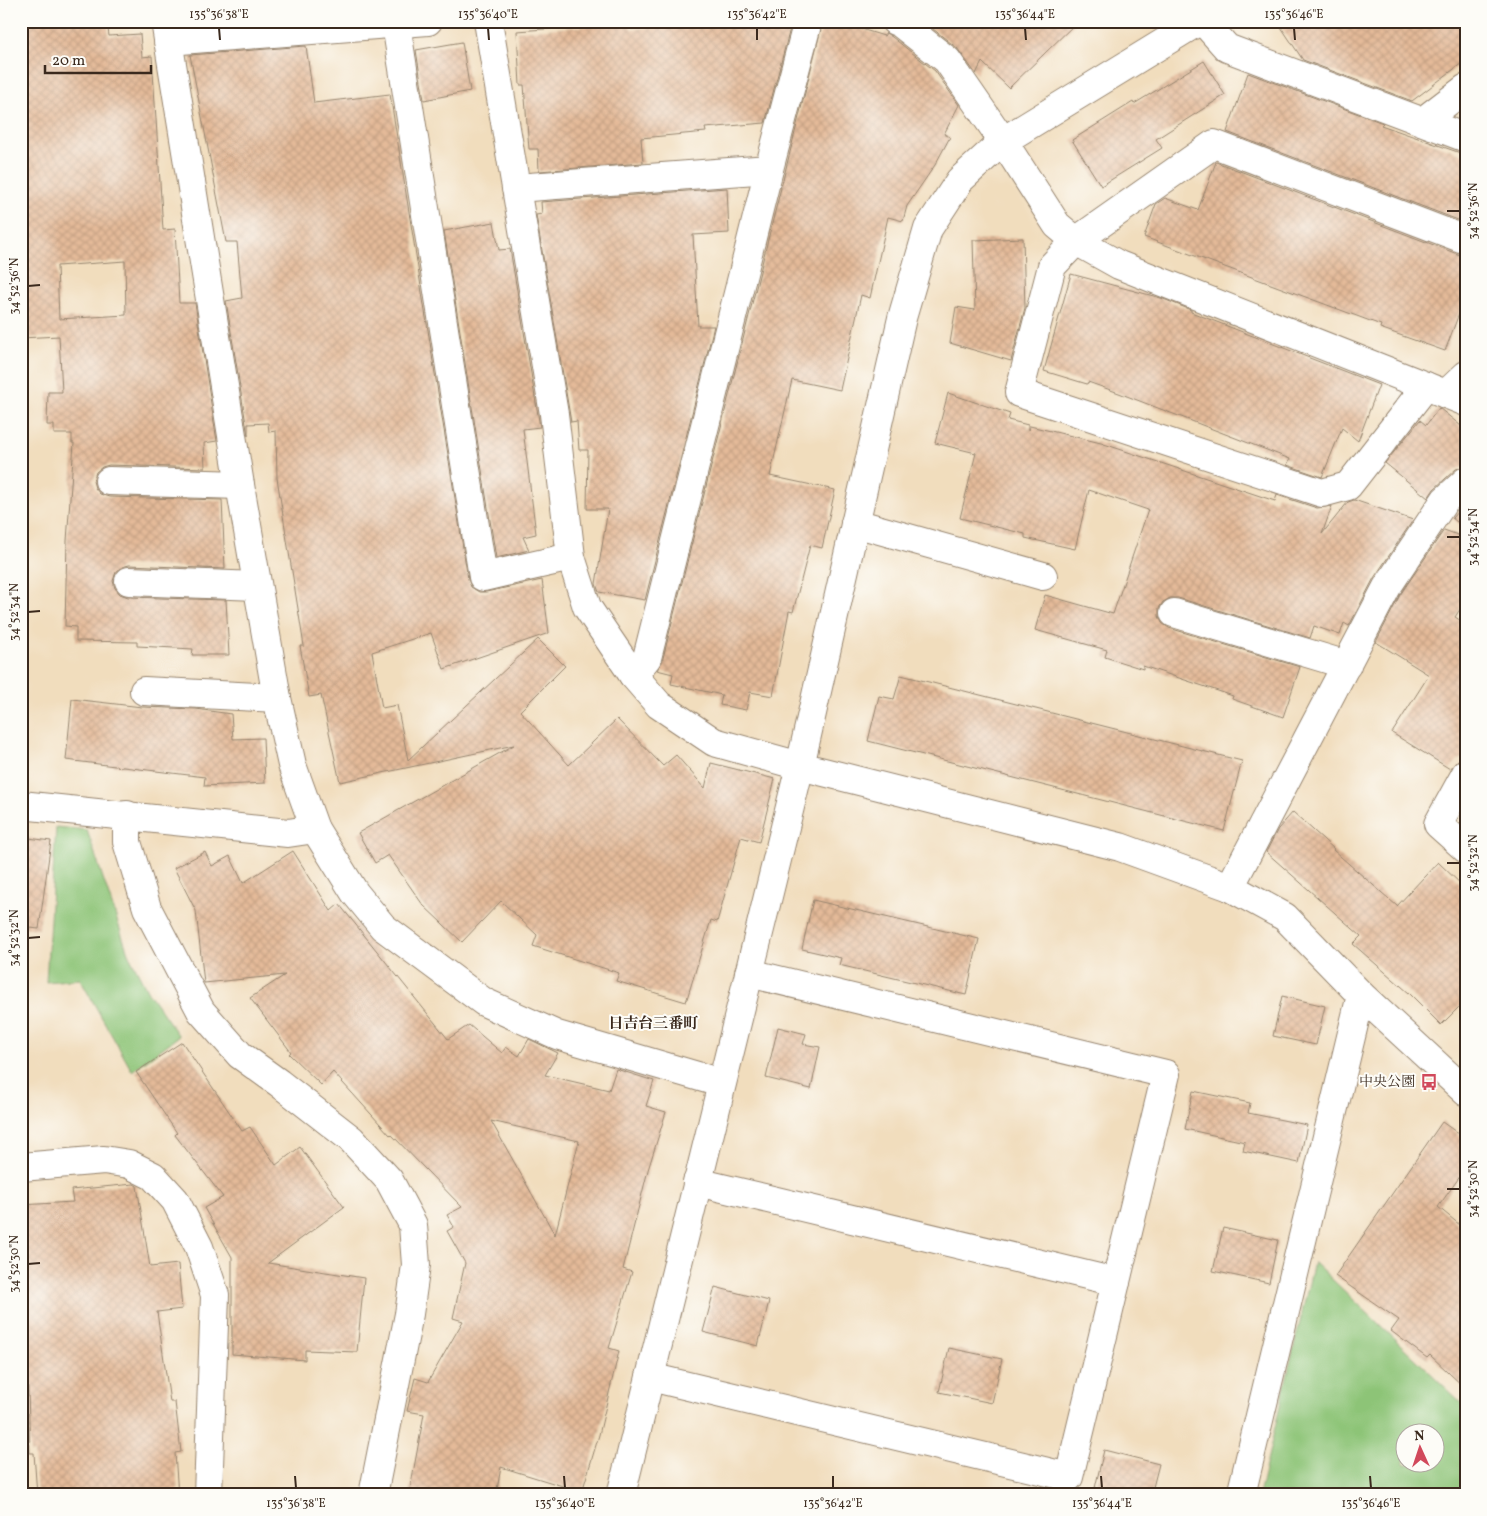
<svg xmlns="http://www.w3.org/2000/svg" width="1487" height="1516" viewBox="0 0 1487 1516" font-family="Vollkorn,'Noto Serif JP',serif">
<style>
.green{fill:#8dc477;stroke:#64774a;fill-rule:evenodd}
.building{fill:url(#building-cross-hatch);fill-rule:evenodd}
.lines{fill:none;stroke-linecap:round;stroke-linejoin:round}
.street-casing{stroke:#96846e;stroke-width:30}
.secondary-casing{stroke:#96846e;stroke-width:30}
.street{stroke:#fff;stroke-width:28}
.secondary{stroke:#fff;stroke-width:28}
.ticks{fill:none;stroke:#3b2a1e;stroke-width:2}
.labels{text-anchor:middle;dominant-baseline:central;stroke-width:4;stroke-linejoin:round;paint-order:stroke}
.poi-label{font-size:14px;fill:#3b2a1e;stroke:#fdfcf7;text-anchor:end}
.neighbourhood-label{font-size:15px;font-weight:bold;fill:#3b2a1e;stroke:#fdfcf7}
.neatline{fill:none;stroke:#3b2a1e;stroke-width:2}
.ticks-label{font-size:12px;text-anchor:middle;fill:#3b2a1e}
</style>
<defs>
<pattern id="building-cross-hatch" width="8" height="8" patternUnits="userSpaceOnUse" patternTransform="scale(1.25)"><rect width="8" height="8" fill="#e4ba99"/><path d="M0 0l8 8M0 8l8-8" fill="none" stroke="#c4a083"/></pattern>
</defs>
<rect width="100%" height="100%" fill="#fdfcf7"/>
<filter id="ink" filterUnits="userSpaceOnUse"><feTurbulence type="fractalNoise" baseFrequency=".02" numOctaves="2"/><feDisplacementMap in="SourceGraphic" scale="10" xChannelSelector="R" yChannelSelector="G"/><feConvolveMatrix kernelMatrix="1 2 1 2 8 2 1 2 1" color-interpolation-filters="sRGB"/></filter>
<filter id="wash" filterUnits="userSpaceOnUse"><feTurbulence type="fractalNoise" baseFrequency=".0096" numOctaves="4" result="noise"/><feDisplacementMap in="SourceGraphic" scale="20" xChannelSelector="R" yChannelSelector="G"/><feGaussianBlur stdDeviation="1.12" result="paint"/><feColorMatrix in="noise" values="0 0 0 0 0 0 0 0 0 0 0 0 0 0 0 0 0 1.4 0 .05"/><feComposite in="paint" operator="in"/></filter>
<g filter="url(#wash)">
<rect width="100%" height="100%" fill="#f1ddbd"/>
<g class="green">
<path d="M56,827L87,830L128,953L148,992L179,1036L132,1071L80,979L46,982Z"/>
<path d="M1314,1262L1466,1407V1495H1259ZM1404,1434H1434V1464H1404Z"/>
</g>
<g id="blocks">
<g class="building">
<path d="M21,21H107L109,36L140,34L142,57L152,56L163,230L175,229L179,303H195L217,441L204,443L205,468L109,465L102,467L96,472L93,481L95,488L100,494L109,497L222,500L225,569L129,565L122,567L116,572L113,581L115,588L120,594L128,597L226,600L229,655H192L193,649L137,646V642L76,641V627L65,626L67,541L74,443H72V434H54V425H47L48,392H62L59,336L21,338ZM125,261L126,315L59,319L57,266Z"/>
<path d="M744,21H792L765,123L705,128L706,132L641,138L643,163L539,171L538,149H529L524,85H520L517,31L631,23V29Z"/>
<path d="M823,21H835L884,36L886,33L892,37L935,71L959,105L944,134L950,137L935,165L907,206L903,221L888,217L870,298L861,295L840,390L792,380L770,476L835,490L822,548L810,545L793,612L789,611L773,696L750,692L746,710L720,705L722,695L671,684L673,674L657,670L662,662Z"/>
<path d="M923,21H1078L1009,88L982,62L976,74L957,48Z"/>
<path d="M1277,21H1466V60L1412,101L1303,60Z"/>
<path d="M462,42L470,91L424,100L416,50Z"/>
<path d="M306,46L314,103L390,94L468,579L471,587L479,592H486L542,580L549,633L444,669L431,633L372,652L382,708L397,705L408,760L538,639L565,666L520,711L569,765L617,719L663,766L676,755L705,788L711,763L775,779L759,842L741,837L717,922L711,920L686,1002L616,981L619,973L533,946L537,935L501,901L462,942L423,905L388,855L375,863L358,833L514,745L340,782L321,695L309,697L300,646H304L277,478L276,431L269,432L268,423L248,424V436L226,301L242,298L237,242H226L190,55Z"/>
<path d="M1204,61L1225,95L1156,139L1162,148L1101,186L1072,140L1133,102L1134,104Z"/>
<path d="M1248,73L1383,123L1381,125L1466,155V223L1227,132Z"/>
<path d="M1216,162L1460,255H1466V295L1445,351L1380,328L1381,325L1144,237L1156,204L1165,198L1198,210Z"/>
<path d="M727,188L729,233L693,235L698,326H714L645,600L599,592L596,584L608,509H587L588,450H579L577,421L571,422L536,215L542,214L541,202Z"/>
<path d="M494,222L499,250L510,249L540,427L523,429L536,534L523,537L529,550L496,558L444,231Z"/>
<path d="M1023,238L1025,308L1011,361L950,343L956,307L975,310L973,240Z"/>
<path d="M1071,274L1161,298L1191,310V312L1379,385L1358,441L1342,428L1322,477L1287,465L1290,459L1119,393L1088,382L1087,384L1044,371Z"/>
<path d="M948,393L1010,414L1008,420L1028,425V430L1030,426L1101,443L1275,501L1277,495L1317,508L1332,506L1322,534L1348,502L1354,500L1413,520L1374,578L1349,626L1344,623L1340,635L1314,626L1310,638L1178,598H1170L1163,602L1159,608V616L1162,623L1169,628L1300,667L1283,717L1232,699L1233,696L1143,666V669L1105,657L1107,650L1035,630L1045,595L1113,614L1148,510L1089,490L1075,549L1025,538V534L960,518L976,453L935,443Z"/>
<path d="M1439,408L1466,430V466L1456,469L1434,489L1428,498L1385,463L1420,420L1426,425Z"/>
<path d="M1466,502V529L1452,518Z"/>
<path d="M1444,530L1466,538V600L1455,617L1466,624V757L1458,760L1450,769L1392,733L1429,675L1376,642L1400,595Z"/>
<path d="M901,675L1242,761L1224,831L868,741L879,696L894,699Z"/>
<path d="M72,699L142,707L196,709L231,714L233,739L263,738L265,783L204,786L205,777L66,760Z"/>
<path d="M1293,812L1334,849L1333,850L1397,906L1438,862L1466,889V1000L1441,1025L1409,993L1353,944L1361,936L1266,852L1278,829Z"/>
<path d="M21,837L51,841L39,929L21,927Z"/>
<path d="M293,851L331,911L339,904L448,1039L469,1025L502,1053L506,1047L519,1056L529,1039L558,1053L545,1075L609,1090L616,1069L654,1081L646,1106L666,1112L648,1170L623,1269L632,1272L609,1348L619,1351L599,1435L582,1492L501,1467L496,1495H409L424,1414L407,1411L415,1378L428,1382L463,1321L453,1318L465,1263L447,1231L454,1227L447,1215L462,1207L391,1134L390,1135L333,1072L321,1085L289,1054L291,1052L250,998L285,975L204,983L196,911L174,868L205,852L212,866L230,856L243,883ZM491,1121L579,1141L555,1235Z"/>
<path d="M813,900L979,939L966,995L839,965L841,958L802,949Z"/>
<path d="M1282,996L1325,1006L1316,1045L1273,1036Z"/>
<path d="M778,1027L806,1034L803,1044L820,1047L811,1089L766,1078Z"/>
<path d="M182,1042L242,1131L250,1127L276,1165L300,1147L344,1207L268,1263L364,1278L357,1352L305,1350V1360L232,1354V1257L204,1208L223,1197L175,1135L177,1133L136,1072Z"/>
<path d="M1193,1091L1250,1103L1248,1113L1307,1125L1299,1163L1243,1151L1245,1142L1185,1129Z"/>
<path d="M1442,1122L1466,1139V1168L1438,1207L1466,1230V1389L1430,1355L1427,1358L1391,1331L1399,1320L1335,1276Z"/>
<path d="M134,1184L137,1186L150,1267L178,1264L182,1309L157,1312L170,1402H175L181,1452L175,1453L178,1495H37L34,1453H30L26,1330H21V1205L73,1202L71,1190Z"/>
<path d="M1223,1228L1278,1240L1269,1283L1213,1271Z"/>
<path d="M715,1287L769,1301L758,1346L703,1332Z"/>
<path d="M949,1348L1002,1359L992,1403L939,1392Z"/>
<path d="M1104,1450L1159,1464L1151,1495H1121L1095,1488Z"/>
</g>
</g>
</g>
<g filter="url(#ink)">
<use href="#blocks" fill-opacity="0" stroke="#96846e" stroke-width="1"/>
<g class="lines">
<g class="street-casing">
<g id="street">
<path d="M165,21L240,485L277,698L292,765L315,829L355,893L383,927L484,1002L557,1035L721,1083"/>
<path d="M488,21L554,414L571,557L587,607L633,675L659,705L714,742L800,766L902,318L928,229L960,180L1003,141L1199,21"/>
<path d="M895,21L900,23L947,60L1003,141L1057,225L1076,241L1119,265L1466,402"/>
<path d="M1203,21L1227,48L1466,138"/>
<path d="M396,24L483,577L571,557"/>
<path d="M168,41L428,21"/>
<path d="M1423,121L1466,88"/>
<path d="M516,188L769,169"/>
<path d="M1426,386L1348,486L1322,493L1019,393L1052,266L1076,241L1214,144L1466,240"/>
<path d="M1446,394L1466,375"/>
<path d="M109,481L240,485"/>
<path d="M855,523L1043,576"/>
<path d="M129,581L257,586"/>
<path d="M1174,613L1347,665"/>
<path d="M633,675L647,658L769,169L808,21"/>
<path d="M144,691L277,698"/>
<path d="M1466,773L1438,824L1466,849"/>
<path d="M21,805L288,833L315,829"/>
<path d="M127,815V842L147,908L201,1011L240,1055L279,1083L351,1139L389,1180L413,1225L416,1265L409,1314L373,1495"/>
<path d="M1230,887L1387,587L1445,500L1466,481"/>
<path d="M21,1167L104,1160L129,1164L153,1176L175,1200L199,1247L215,1295L208,1495"/>
<path d="M697,1182L1116,1282"/>
<path d="M650,1377L1069,1477L1166,1074L749,973"/>
<path d="M1241,1495L1361,995"/>
</g>
</g>
<g class="secondary-casing">
<path id="secondary" d="M621,1495L800,766L1120,847L1230,887L1285,917L1361,995L1466,1092"/>
</g>
<use href="#street" class="street"/>
<use href="#secondary" class="secondary"/>
</g>
</g>
<path class="ticks" d="M219,28L220,40M488,28L489,40M757,28V40M1025,28L1026,40M1294,28L1295,40M1447,211H1460M28,286L40,285M1447,537H1460M28,612L40,611M1447,863H1460M28,938L40,937M1447,1189H1460M28,1264L40,1263M295,1476L296,1488M564,1476L565,1488M833,1476V1488M1101,1476L1102,1488M1370,1476L1371,1488"/>
<defs>
<g id="bus-bare" transform="scale(1.35)"><path d="M-5-6H5V4H4V6H2V4H-2V6H-4V4H-5ZM-3.5-4V0h7V-4ZM-3.5 1.2v1.5H-2V1.2ZM2 1.2v1.5H3.5V1.2Z" fill="#d1495b" stroke="#fdfcf7" stroke-width="2.5" paint-order="stroke"/></g>
</defs>
<g fill-rule="evenodd">
<use href="#bus-bare" x="1429" y="1082"/>
</g>
<g class="labels">
<g class="poi-label">
<text x="1415" y="1082">中央公園</text>
</g>
<g class="neighbourhood-label">
<text x="653" y="1024">日吉台三番町</text>
</g>
</g>
<rect width="1487" height="1516" fill="none" stroke="#fdfcf7" stroke-width="55"/>
<g transform="translate(1420 1448) rotate(357)"><circle r="24" fill="#fdfcf7" stroke="#afa8a0"/>
<path d="M0-4L9 19L0 12L-9 19Z" fill="#d1495b"/>
<text y="-8" font-size="14" font-weight="bold" text-anchor="middle" fill="#3b2a1e">N</text>
</g>
<path d="M45 65v8h106v-8" fill="none" stroke="#3b2a1e" stroke-width="2.5"/>
<text x="52" y="65" font-size="15" fill="#3b2a1e" stroke="#fdfcf7" stroke-width="4" paint-order="stroke">20 m</text>
<rect x="28" y="28" width="1432" height="1460" class="neatline"/>
<g class="ticks-label">
<text x="219" y="18">135°36'38"E</text>
<text x="488" y="18">135°36'40"E</text>
<text x="757" y="18">135°36'42"E</text>
<text x="1025" y="18">135°36'44"E</text>
<text x="1294" y="18">135°36'46"E</text>
<text transform="translate(1473 211) rotate(-90)" y="4">34°52'36"N</text>
<text transform="translate(14 286) rotate(-90)" y="4">34°52'36"N</text>
<text transform="translate(1473 537) rotate(-90)" y="4">34°52'34"N</text>
<text transform="translate(14 612) rotate(-90)" y="4">34°52'34"N</text>
<text transform="translate(1473 863) rotate(-90)" y="4">34°52'32"N</text>
<text transform="translate(14 938) rotate(-90)" y="4">34°52'32"N</text>
<text transform="translate(1473 1189) rotate(-90)" y="4">34°52'30"N</text>
<text transform="translate(14 1264) rotate(-90)" y="4">34°52'30"N</text>
<text x="296" y="1507">135°36'38"E</text>
<text x="565" y="1507">135°36'40"E</text>
<text x="833" y="1507">135°36'42"E</text>
<text x="1102" y="1507">135°36'44"E</text>
<text x="1371" y="1507">135°36'46"E</text>
</g>
</svg>
